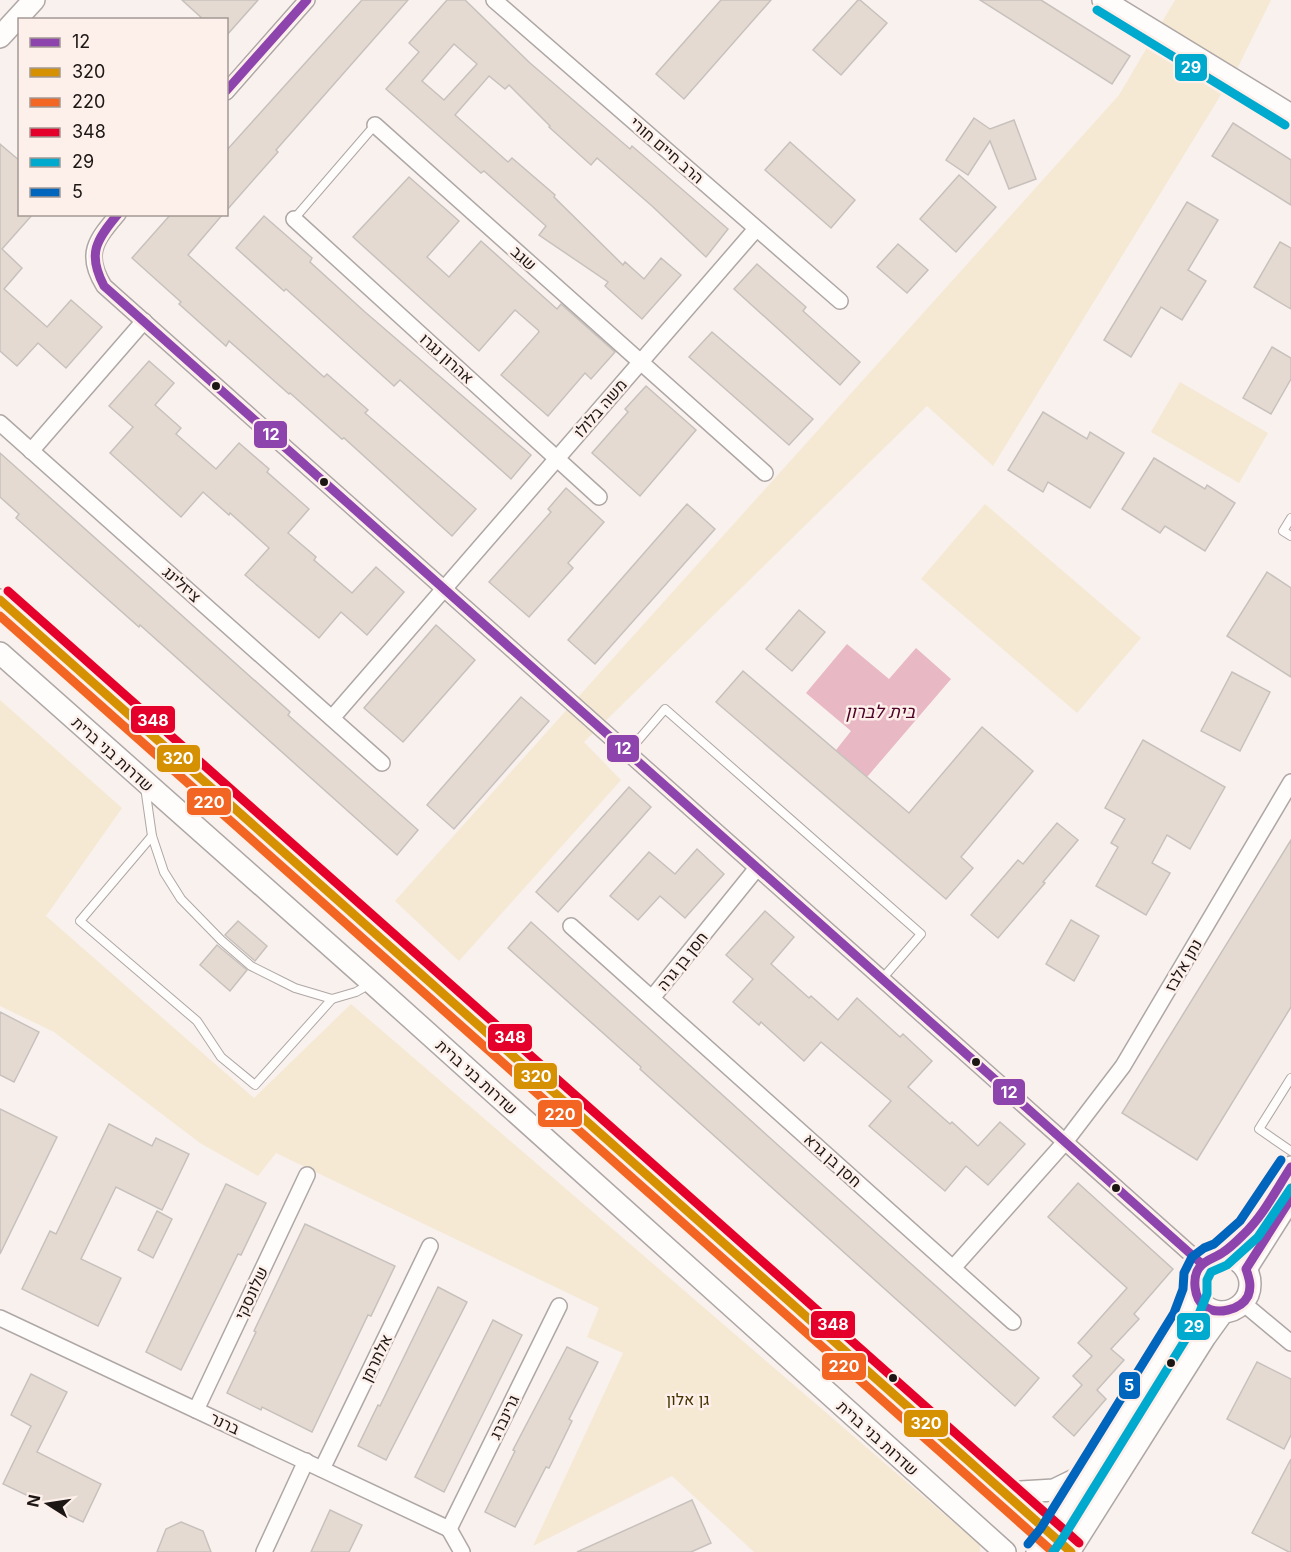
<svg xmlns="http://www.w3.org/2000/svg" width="1291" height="1552" viewBox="0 0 1291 1552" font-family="Inter,Heebo,sans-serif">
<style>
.green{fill:#f5e9d4}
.water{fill:#e8b8c5}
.building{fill:#e5dad1;stroke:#c7c1bd;stroke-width:1.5;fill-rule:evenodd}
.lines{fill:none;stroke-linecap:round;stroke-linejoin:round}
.lane-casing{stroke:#aea7a5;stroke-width:10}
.street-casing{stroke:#aea7a5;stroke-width:18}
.secondary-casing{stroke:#aea7a5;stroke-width:24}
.lane{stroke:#fefdfc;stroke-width:8}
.street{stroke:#fefdfc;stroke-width:15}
.secondary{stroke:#fefdfc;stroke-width:21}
.bus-1-casing{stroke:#fdefea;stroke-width:14}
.bus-2-casing{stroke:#fdefea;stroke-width:14}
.bus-3-casing{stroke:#fdefea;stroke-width:14}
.bus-4-casing{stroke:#fdefea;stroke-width:14}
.bus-5-casing{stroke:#fdefea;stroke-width:14}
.bus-6-casing{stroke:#fdefea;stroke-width:14}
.bus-1{stroke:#8e44ad;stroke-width:9}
.bus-2{stroke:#d69103;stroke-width:9}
.bus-3{stroke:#f26522;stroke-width:9}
.bus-4{stroke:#e4002b;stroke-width:9}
.bus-5{stroke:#00a9ce;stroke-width:9}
.bus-6{stroke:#0065bd;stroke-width:9}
.bus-dot{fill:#1c1714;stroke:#fdefea;stroke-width:2}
.labels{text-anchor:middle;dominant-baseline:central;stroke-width:5;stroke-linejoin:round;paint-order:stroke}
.street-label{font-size:16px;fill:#1c1714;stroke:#fdefea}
.park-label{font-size:16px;fill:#443301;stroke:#fdefea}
.water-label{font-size:18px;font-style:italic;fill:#500328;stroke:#fdefea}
.line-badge{stroke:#fdefea;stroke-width:2}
.badge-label{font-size:16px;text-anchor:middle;font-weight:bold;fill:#fff}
</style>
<rect width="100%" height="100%" fill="#f9f1ee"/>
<g class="green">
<path d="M1175,0H1271L1238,67L993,466L927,406L584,742L621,780L459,961L395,901L1119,95Z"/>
<path d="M1180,382L1268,433L1239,483L1151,432Z"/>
<path d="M985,504L1141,638L1077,713L921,579Z"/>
<path d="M0,700L122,808L46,916L254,1098L351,1004L980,1545V1552H754L672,1476L533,1546L623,1353L587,1337L599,1308L276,1153L258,1176L200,1143L54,1032L0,1006Z"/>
</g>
<path class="water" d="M847,644L889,679L916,648L951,679L867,777L836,750L851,731L806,693Z"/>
<g class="building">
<path d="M182,0H258L226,36V20H204Z"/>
<path d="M362,0H408L276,150L278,152L226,211V151Z"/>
<path d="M447,0H465L530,63L630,149L632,146L728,229L706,257L652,206L597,158L591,165L549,127L550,126L509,85L505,89L489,76L455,115L508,162L512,158L555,195L554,197L623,265L625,262L644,279L661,258L681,275L642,319L605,286L608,282L539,235L546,226L484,171L481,173L386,89L419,52L409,43ZM454,44L477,64L444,100L422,81Z"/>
<path d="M721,0H771L684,99L656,74Z"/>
<path d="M858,0H860L887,23L841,75L813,50Z"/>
<path d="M980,0H1041L1130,56L1112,84Z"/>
<path d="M974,118L990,129L1014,120L1036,179L1009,189L990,141L968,175L946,160Z"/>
<path d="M1233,123L1291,160V205L1212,156Z"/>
<path d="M790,142L855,200L831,228L765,170Z"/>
<path d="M0,144L20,161V214H33L2,249L22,268L4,289L47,327L71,300L102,327L66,368L38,343L17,366L0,351Z"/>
<path d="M959,175L996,207L956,252L920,219Z"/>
<path d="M409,177L459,221L427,257L449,277L481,241L557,309L561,304L615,352L591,379L585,373L548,416L501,375L539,332L538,330L515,310L479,351L353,237Z"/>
<path d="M1187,202L1218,220L1188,270L1206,281L1182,320L1161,307L1131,357L1104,340Z"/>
<path d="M171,214H223L188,255L324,377L327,374L368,410L365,413L476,509L452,536L344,438L342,439L290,393L289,394L229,341L226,346L179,304L181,302L132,258Z"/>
<path d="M264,216L312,258L310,262L365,312L531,455L511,479L400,380L394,386L286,289L284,291L236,248Z"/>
<path d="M1280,242L1291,248V309L1254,287Z"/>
<path d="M898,244L928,270L907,293L877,267Z"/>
<path d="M757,264L806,307L803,311L860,362L840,385L734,289Z"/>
<path d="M712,332L813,419L789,445L689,357Z"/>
<path d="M1272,347L1291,358V379L1271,414L1243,398Z"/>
<path d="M149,361L174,383L155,405L181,428L176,434L216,469L239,443L269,469L267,472L309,509L288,533L316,557L314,560L352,593L376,567L404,592L367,635L341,612L319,638L245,575L269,548L230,513L229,515L203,492L181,517L110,453L133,427L109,406Z"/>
<path d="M646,386L696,430L640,496L592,453L628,412L625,409Z"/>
<path d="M1043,412L1087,439L1090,432L1124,453L1090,508L1048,482L1043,492L1008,470Z"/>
<path d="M0,453L290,712L288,715L418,830L397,855L140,625L139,627L16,518L19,514L0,497Z"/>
<path d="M1154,458L1205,489L1207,485L1235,503L1205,551L1165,526L1160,533L1122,509Z"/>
<path d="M566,488L604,522L568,563L573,568L529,617L489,582L551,512L548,509Z"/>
<path d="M687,504L715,529L595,664L568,640Z"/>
<path d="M1267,572L1291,588V677L1227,636Z"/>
<path d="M799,610L825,632L792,671L766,649Z"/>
<path d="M436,625L475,660L403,742L364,708Z"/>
<path d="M743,671L909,813L982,727L1033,771L961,857L973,868L946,899L716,702Z"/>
<path d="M1232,672L1270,692L1240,751L1201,731Z"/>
<path d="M521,697L549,721L454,829L427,805Z"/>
<path d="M1143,740L1225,787L1190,849L1167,835L1152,863L1170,873L1146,915L1096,886L1118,847L1111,843L1125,819L1105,808Z"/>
<path d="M629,787L651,807L558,912L536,892Z"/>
<path d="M1057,823L1078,840L1043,882L1045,883L998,938L971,915L1018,860L1023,864Z"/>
<path d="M1291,840V1007L1197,1160L1122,1113Z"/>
<path d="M697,849L724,874L685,918L660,896L638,920L610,896L649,852L675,874Z"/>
<path d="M765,911L794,937L771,964L809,998L811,996L838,1020L857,998L900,1037L903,1034L932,1061L908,1087L950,1124L952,1122L978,1146L1000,1122L1025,1144L988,1185L966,1166L945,1191L869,1126L891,1101L821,1042L804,1061L761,1022L759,1025L733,1002L753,979L726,955Z"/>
<path d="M1071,920L1099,936L1074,981L1046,964Z"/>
<path d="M238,921L267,946L255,961L225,935Z"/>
<path d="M531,922L779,1146L1039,1378L1015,1406L640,1069L641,1067L508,948Z"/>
<path d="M217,945L247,970L230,991L200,965Z"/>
<path d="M0,1012L39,1032L14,1082L0,1075Z"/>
<path d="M0,1109L57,1137L0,1254Z"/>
<path d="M109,1124L152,1146L156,1138L189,1154L162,1210L116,1187L81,1259L121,1278L98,1326L22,1289L50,1231L56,1234Z"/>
<path d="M1078,1183L1173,1269L1134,1314L1139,1319L1111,1349L1124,1360L1097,1390L1106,1399L1074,1436L1053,1417L1082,1385L1073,1376L1092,1356L1078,1343L1127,1288L1048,1217Z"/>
<path d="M226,1184L266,1203L241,1255L238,1254L181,1370L146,1352Z"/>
<path d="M157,1211L172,1219L153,1258L138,1250Z"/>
<path d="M305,1224L395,1266L371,1316L368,1315L312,1432L262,1407L261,1410L227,1393L256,1332L254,1331Z"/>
<path d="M438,1287L467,1302L386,1460L358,1446L378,1405L380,1406Z"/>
<path d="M493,1320L522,1335L444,1492L415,1477Z"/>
<path d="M567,1347L598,1362L569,1419L572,1421L549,1468L546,1467L515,1527L485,1512L515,1451L513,1450Z"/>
<path d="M1257,1362L1291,1379V1435L1284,1449L1227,1419Z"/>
<path d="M31,1374L67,1392L37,1452L101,1484L83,1522L3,1484L31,1426L11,1415Z"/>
<path d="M1291,1459V1552H1289L1252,1533Z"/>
<path d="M692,1500L711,1543L691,1552H577Z"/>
<path d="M330,1510L362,1525L349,1552H311Z"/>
<path d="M181,1522L203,1531L211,1552H157L166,1529Z"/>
</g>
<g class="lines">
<g class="lane-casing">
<g id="lane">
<path d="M294,219L375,125"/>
<path d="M1291,518L1283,531L1291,536"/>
<path d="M628,752L665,709L921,934L882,979"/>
<path d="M145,787L152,836L164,872L181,899L221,940L251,966L295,988L332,999L356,992L370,984"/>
<path d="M152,836L80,921L197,1021L221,1057L255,1085L332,999"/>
<path d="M1291,1078L1259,1129L1291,1151"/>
</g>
</g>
<g class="street-casing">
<g id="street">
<path d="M494,0L840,301"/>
<path d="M226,92L307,0"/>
<path d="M375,125L765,473"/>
<path d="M118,214C96,240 84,254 104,286L1202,1264"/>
<path d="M294,219L599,497"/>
<path d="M0,423L382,763"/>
<path d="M31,451L144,321"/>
<path d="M332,718L756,229"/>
<path d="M571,926L1013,1322"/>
<path d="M652,998L757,868"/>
<path d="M953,1268L1065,1142L1123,1066L1291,782"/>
<path d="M1243,1303L1291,1343"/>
<path d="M0,1318L449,1529"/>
<path d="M196,1410L307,1175"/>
<path d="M322,1469L430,1246"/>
<path d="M449,1529L559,1306"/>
<path d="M449,1529L462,1552"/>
<path d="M264,1552L306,1461"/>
</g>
</g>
<g class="secondary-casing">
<g id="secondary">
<path d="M1103,0L1291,115"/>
<path d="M0,37L34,0"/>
<path d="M0,600L1071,1552"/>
<path d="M0,653L372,983L1005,1552"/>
<path d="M1220,1255L1249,1229L1291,1167"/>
<circle cx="1222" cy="1284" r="28"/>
<path d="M1246,1269L1291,1198"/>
<path d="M1003,1493L1054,1490L1089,1473"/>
<path d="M1037,1552L1051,1535L1185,1318L1195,1291"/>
<path d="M1069,1552L1205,1337L1223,1312"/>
</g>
</g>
<use href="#lane" class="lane"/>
<use href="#street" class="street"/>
<use href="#secondary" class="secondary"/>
<g class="bus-1-casing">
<g id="bus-1">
<path d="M226,91L307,0"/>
<path d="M118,214C96,240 87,254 104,286L1202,1264"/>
<path d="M1291,1167C1276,1190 1263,1216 1243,1235C1237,1241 1230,1248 1222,1253C1215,1258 1204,1260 1199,1268C1192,1278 1194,1298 1204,1306C1216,1316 1241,1310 1248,1296C1252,1286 1249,1278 1246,1269L1291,1198"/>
</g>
</g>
<g class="bus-2-casing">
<path id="bus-2" d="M0,600L1071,1552"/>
</g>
<g class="bus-3-casing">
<path id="bus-3" d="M0,616L1053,1552"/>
</g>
<g class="bus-4-casing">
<path id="bus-4" d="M8,591L1079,1543"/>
</g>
<g class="bus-5-casing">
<g id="bus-5">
<path d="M1097,10L1285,125"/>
<path d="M1053,1552L1061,1541L1195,1324L1207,1294V1280L1211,1272L1227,1265L1258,1237L1291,1188"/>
</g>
</g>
<g class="bus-6-casing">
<path id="bus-6" d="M1028,1544L1041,1528L1174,1313L1183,1289L1184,1273L1192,1257L1204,1248L1214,1244L1240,1221L1281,1160"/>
</g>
<use href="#bus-1" class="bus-1"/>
<use href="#bus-2" class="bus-2"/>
<use href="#bus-3" class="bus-3"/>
<use href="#bus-4" class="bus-4"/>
<use href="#bus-5" class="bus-5"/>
<use href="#bus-6" class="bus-6"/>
</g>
<g class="bus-dot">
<circle cx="216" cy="386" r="5"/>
<circle cx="324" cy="482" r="5"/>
<circle cx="976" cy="1062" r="5"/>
<circle cx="1116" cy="1188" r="5"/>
<circle cx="1171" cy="1363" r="5"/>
<circle cx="893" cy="1378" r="5"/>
</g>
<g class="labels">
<g class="street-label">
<text transform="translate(667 150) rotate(41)">הרב חיים חורי</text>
<text transform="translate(524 258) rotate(42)">שגב</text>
<text transform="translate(447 358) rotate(42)">אהרון נגרו</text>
<text transform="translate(600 408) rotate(-49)">משה בלולו</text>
<text transform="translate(182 584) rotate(42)">ציזלינג</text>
<text transform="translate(113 754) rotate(42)">שדרות בני ברית</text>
<text transform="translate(682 961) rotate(-51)">חסן בן גרה</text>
<text transform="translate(1183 965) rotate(-60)">נתן אלבז</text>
<text transform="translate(477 1077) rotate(42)">שדרות בני ברית</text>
<text transform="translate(833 1160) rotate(42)">חסן בן גרא</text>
<text transform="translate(251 1293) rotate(-65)">שלונסקי</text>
<text transform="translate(376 1358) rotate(-64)">אלתרמן</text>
<text transform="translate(504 1417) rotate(-64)">גרינברג</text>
<text transform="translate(225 1423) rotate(25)">ברנר</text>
<text transform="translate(878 1438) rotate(42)">שדרות בני ברית</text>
</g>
<g class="park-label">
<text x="688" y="1399">גן אלון</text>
</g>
<g class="water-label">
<text x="880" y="711">בית לברון</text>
</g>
</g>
<g class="line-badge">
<rect x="1174" y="53" width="34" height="29" rx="6" fill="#00a9ce"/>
<rect x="253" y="420" width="35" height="29" rx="6" fill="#8e44ad"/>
<rect x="130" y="705" width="46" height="29" rx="6" fill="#e4002b"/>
<rect x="606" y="734" width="34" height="29" rx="6" fill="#8e44ad"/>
<rect x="156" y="744" width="45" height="29" rx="6" fill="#d69103"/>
<rect x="186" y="787" width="46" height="29" rx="6" fill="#f26522"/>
<rect x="487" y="1023" width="46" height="29" rx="6" fill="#e4002b"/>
<rect x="513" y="1062" width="45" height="28" rx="6" fill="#d69103"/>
<rect x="992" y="1078" width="34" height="28" rx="6" fill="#8e44ad"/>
<rect x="537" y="1099" width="46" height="29" rx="6" fill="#f26522"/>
<rect x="810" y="1310" width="46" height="29" rx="6" fill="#e4002b"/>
<rect x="1176" y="1312" width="35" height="29" rx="6" fill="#00a9ce"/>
<rect x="821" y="1352" width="46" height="29" rx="6" fill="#f26522"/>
<rect x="1118" y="1371" width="23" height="29" rx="6" fill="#0065bd"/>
<rect x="903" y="1409" width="46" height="29" rx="6" fill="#d69103"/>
</g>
<g class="badge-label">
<text x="1191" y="73">29</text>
<text x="271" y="440">12</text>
<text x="153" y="726">348</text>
<text x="623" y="754">12</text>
<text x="178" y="764">320</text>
<text x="209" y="808">220</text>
<text x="510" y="1043">348</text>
<text x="536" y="1082">320</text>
<text x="1009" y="1098">12</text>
<text x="560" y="1120">220</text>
<text x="833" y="1330">348</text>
<text x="1194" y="1332">29</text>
<text x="844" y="1372">220</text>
<text x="1129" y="1391">5</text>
<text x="926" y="1429">320</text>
</g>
<rect x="18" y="18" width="210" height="198" fill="#fdefea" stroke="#a39994" stroke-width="1.5"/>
<rect x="30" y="38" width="30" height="9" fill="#8e44ad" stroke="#a39994" stroke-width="1.5"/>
<text x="72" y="48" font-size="18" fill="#1c1714">12</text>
<rect x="30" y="68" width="30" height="9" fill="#d69103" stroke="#a39994" stroke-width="1.5"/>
<text x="72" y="78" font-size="18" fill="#1c1714">320</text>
<rect x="30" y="98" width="30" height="9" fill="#f26522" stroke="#a39994" stroke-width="1.5"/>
<text x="72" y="108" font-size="18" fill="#1c1714">220</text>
<rect x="30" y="128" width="30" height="9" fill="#e4002b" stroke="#a39994" stroke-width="1.5"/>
<text x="72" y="138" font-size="18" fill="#1c1714">348</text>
<rect x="30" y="158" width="30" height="9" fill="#00a9ce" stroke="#a39994" stroke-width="1.5"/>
<text x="72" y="168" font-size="18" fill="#1c1714">29</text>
<rect x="30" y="188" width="30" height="9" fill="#0065bd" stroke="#a39994" stroke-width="1.5"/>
<text x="72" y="198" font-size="18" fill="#1c1714">5</text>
<g transform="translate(48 1504) rotate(282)" stroke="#fdefea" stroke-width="4.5" paint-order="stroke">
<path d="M0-4.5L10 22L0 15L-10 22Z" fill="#1c1714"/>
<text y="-9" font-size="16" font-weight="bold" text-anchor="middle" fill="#1c1714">N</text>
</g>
</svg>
